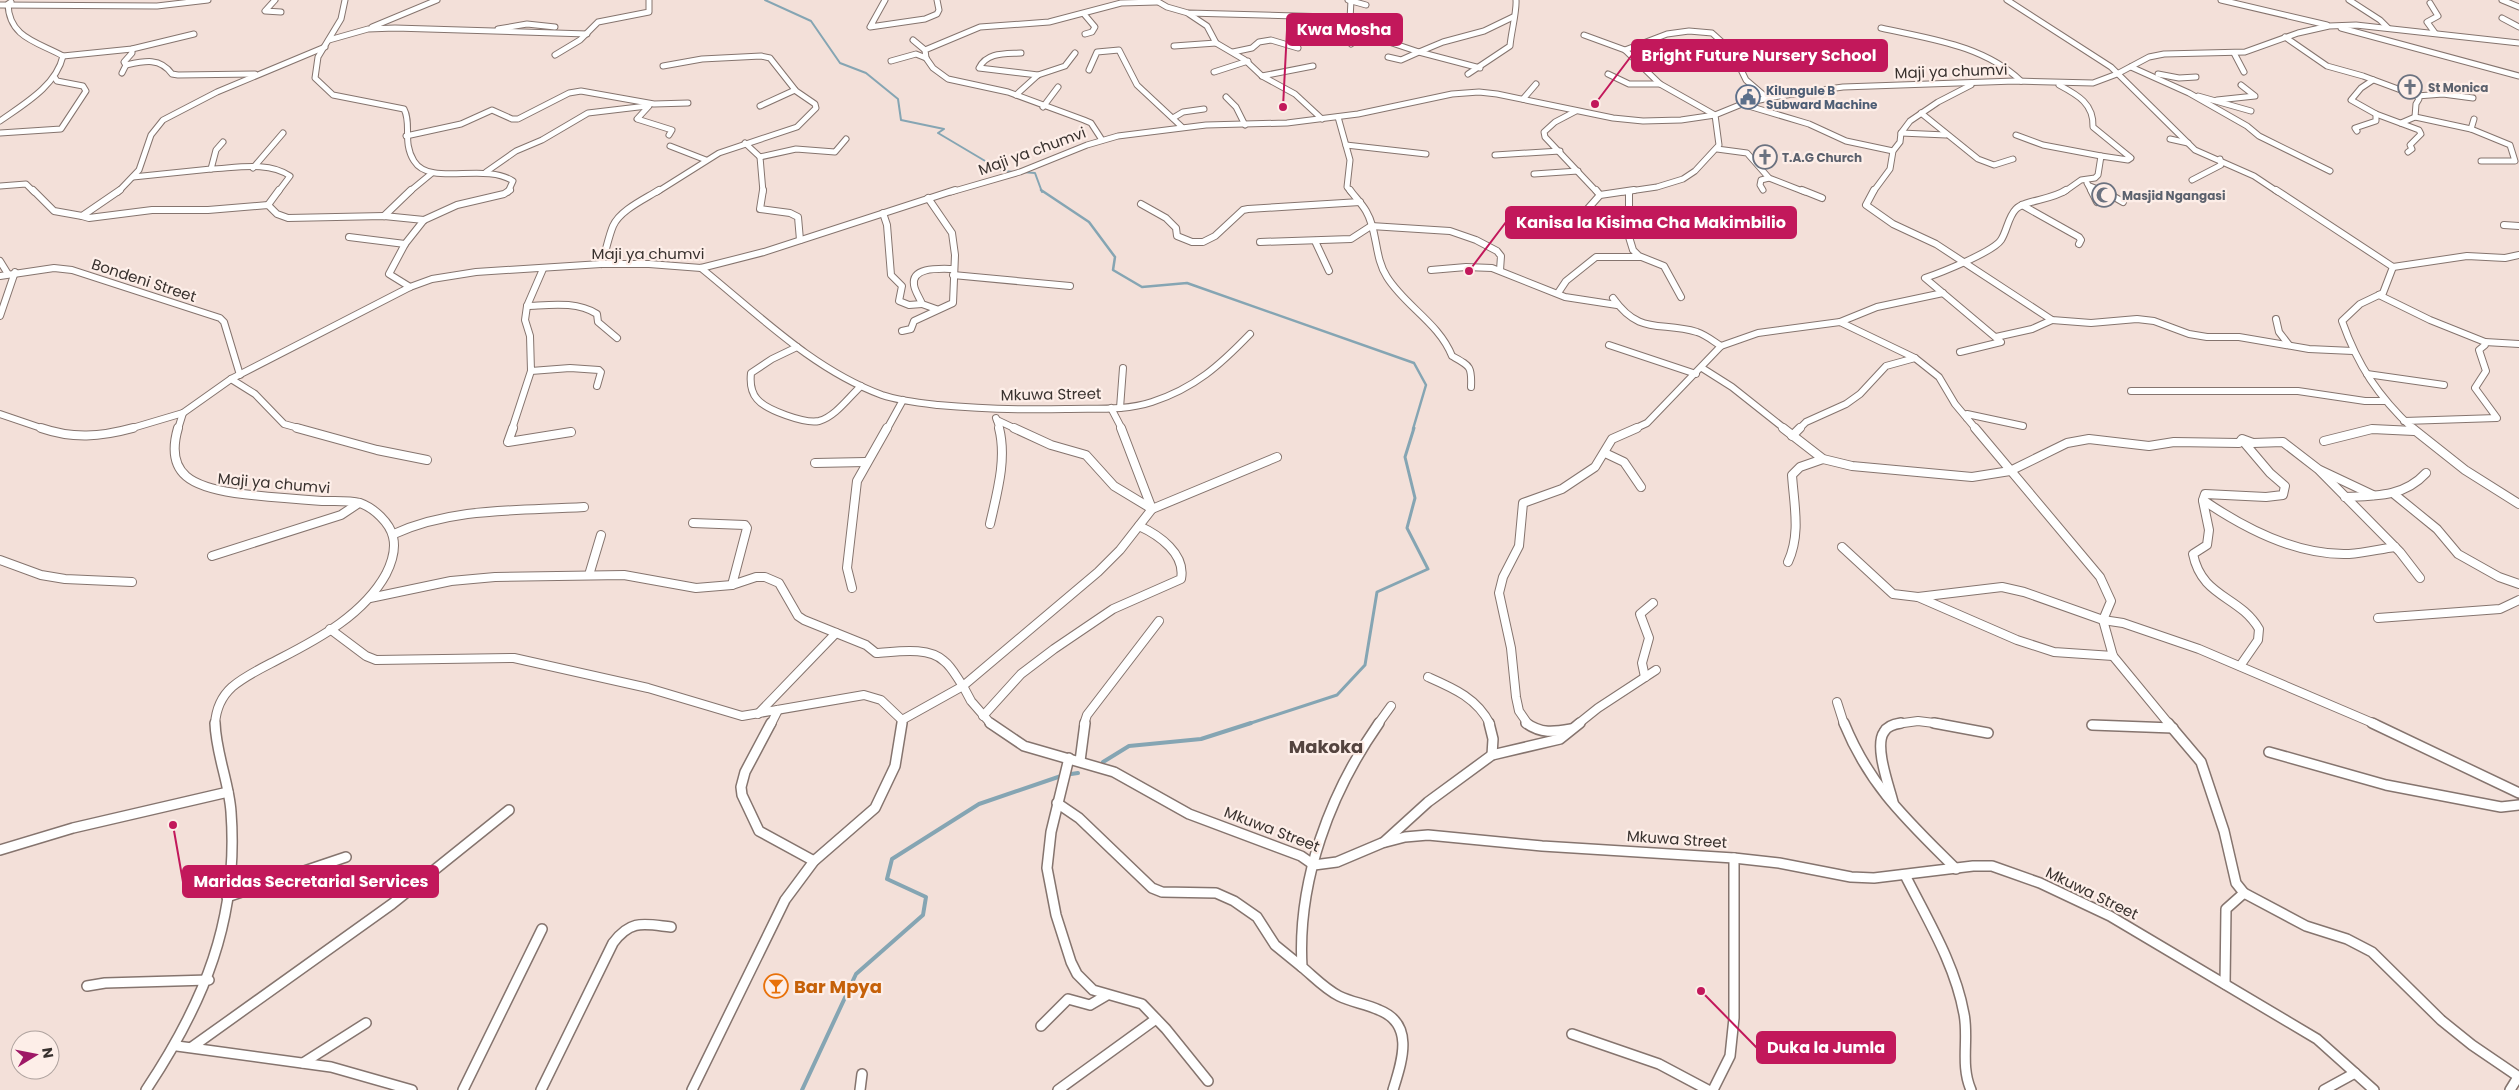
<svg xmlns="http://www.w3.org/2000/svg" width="2519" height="1090" viewBox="0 0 2519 1090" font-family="Poppins,sans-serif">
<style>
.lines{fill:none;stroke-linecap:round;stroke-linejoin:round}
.stream-far3{stroke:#85a5b3;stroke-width:2}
.stream-far2{stroke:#85a5b3;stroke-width:2.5}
.stream-far1{stroke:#85a5b3;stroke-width:3}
.stream{stroke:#85a5b3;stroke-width:4}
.street-far3-casing{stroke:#85746e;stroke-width:7}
.street-far2-casing{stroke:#85746e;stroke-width:8}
.street-far1-casing{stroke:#85746e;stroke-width:10}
.street-casing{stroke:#85746e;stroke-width:12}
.street-far3{stroke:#fff;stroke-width:5}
.street-far2{stroke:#fff;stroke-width:6}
.street-far1{stroke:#fff;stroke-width:8}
.street{stroke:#fff;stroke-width:9}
.labels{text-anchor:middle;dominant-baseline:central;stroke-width:4.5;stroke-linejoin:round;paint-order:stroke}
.far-worship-label{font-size:12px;font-weight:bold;fill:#5b616d;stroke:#fdeee8;text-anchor:start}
.far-service-label{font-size:12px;font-weight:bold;fill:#4e5e75;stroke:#fdeee8;text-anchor:start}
.street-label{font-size:15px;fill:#38312e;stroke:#fdeee8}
.quarter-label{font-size:18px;font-weight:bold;fill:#54443f;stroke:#fdeee8}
.near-food-label{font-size:18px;font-weight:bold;fill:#c56008;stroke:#fdeee8;text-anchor:start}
.leader{fill:none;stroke:#c2185b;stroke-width:2}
.callout-dot{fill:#c2185b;stroke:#fdeee8;stroke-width:2}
.callout{fill:#c2185b;stroke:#c2185b;stroke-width:2}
.callout-label{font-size:16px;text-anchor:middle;font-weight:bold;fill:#fff}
</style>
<rect width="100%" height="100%" fill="#f3e0d9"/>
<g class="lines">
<g class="stream-far3">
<path d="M765,0L811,21L840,63L866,73L898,99L901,120L944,129L938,133L1002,171L1016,172"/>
<path d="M1022,172L1035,173L1042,192"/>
</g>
<path class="stream-far2" d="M1041,190L1089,222L1115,257L1113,270L1142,287L1187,283L1414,363L1426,385L1413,429"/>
<path class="stream-far1" d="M1248,724L1337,695L1365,665L1377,592L1428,569L1407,528L1415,498L1405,457L1414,428"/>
<g class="stream">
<path d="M1103,762L1129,746L1201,739L1251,723"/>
<path d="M802,1090L856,974L923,915L926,897L887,879L892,859L979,804L1064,775L1078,773"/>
</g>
<g class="street-far3-casing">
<g id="street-far3">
<path d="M275,0L265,11L281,12"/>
<path d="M345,0L341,19L318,57L315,78L333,95L404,109C412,124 402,142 414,161C430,187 484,162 513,181L508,192"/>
<path d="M885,0L870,27L925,19L937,14L939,10L937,0"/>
<path d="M1155,0L1167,7L1188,13L1330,17"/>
<path d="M1348,0L1366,5"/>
<path d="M1351,0L1350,20L1355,41L1351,44"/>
<path d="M2007,0L2111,67L2195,150L2254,176L2278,192"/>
<path d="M2221,0L2327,25"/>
<path d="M2349,0L2380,20L2388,28"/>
<path d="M2502,0L2519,7"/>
<path d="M2430,3L2438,16L2427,22L2435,33"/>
<path d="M0,5L157,6L208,0"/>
<path d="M1084,14L1095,27L1092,32L1085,34"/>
<path d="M1189,14L1207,26L1216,43L1245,60L1262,76L1295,94L1322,119"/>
<path d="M2502,18L2519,27"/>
<path d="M372,27L437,0"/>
<path d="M1881,28C1930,39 1983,45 2021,81"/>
<path d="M2341,28L2519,76"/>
<path d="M498,29L527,24L555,27"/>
<path d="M1584,35L1625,50L1660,84L1715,115L1719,145L1695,171L1683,179L1657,187L1623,192"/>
<path d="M2285,37L2327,66L2363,76L2417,96L2443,94L2473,98"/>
<path d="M329,40L368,29L395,28L587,34"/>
<path d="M913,40L925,50"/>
<path d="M1386,41L1419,52L1443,42L1484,31L1513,17"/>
<path d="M1174,46L1216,43"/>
<path d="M1625,50L1667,34L1689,31L1712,33L1732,51L1746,80L1767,98"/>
<path d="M1233,52L1252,48L1259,42L1271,40L1298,48"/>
<path d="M1021,53C1005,54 987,52 979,68L1038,75"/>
<path d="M2234,53L2244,72"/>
<path d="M555,55L580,40L598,22L649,12V0"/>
<path d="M63,56L132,49L194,34"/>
<path d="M1388,57L1401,60L1419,52L1480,68"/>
<path d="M891,61L916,54L926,58"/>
<path d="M126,65C144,61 160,57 172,74L178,75L255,74"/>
<path d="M2131,67L2189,93L2247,126L2259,136L2330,171"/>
<path d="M1089,70L1097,52L1119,50L1137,85L1182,127"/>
<path d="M1214,72L1248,61"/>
<path d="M122,73L126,65L124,62L132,53V49"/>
<path d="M1468,74L1510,46C1511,33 1517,11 1516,0"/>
<path d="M1608,74L1629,84H1660"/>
<path d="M2158,74L2179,78L2196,77"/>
<path d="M1262,76L1313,66"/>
<path d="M2373,80L2361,88L2351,100L2376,114L2419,130L2421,134L2410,145L2412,149L2408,152"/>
<path d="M2059,85C2078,95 2094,104 2093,127L2131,158L2128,160L2101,156L2098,175L2095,178L2081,180L2064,192"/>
<path d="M1016,95L1038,75L1065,66L1075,53"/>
<path d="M2198,96L2251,111"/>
<path d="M1226,97L1236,107L1245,125"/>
<path d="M1523,99L1536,84"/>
<path d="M2217,100L2255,96L2241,85"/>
<path d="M1742,104L1809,124L1846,141L1893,151"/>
<path d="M649,106L637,119L672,130L669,135"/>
<path d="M760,106L795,90"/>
<path d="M1043,107L1058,87"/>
<path d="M1576,111L1555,122L1544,132L1545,137L1597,192"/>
<path d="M1921,113L1978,159L1994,165L2013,159"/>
<path d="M1338,117L1350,160L1347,187L1351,192"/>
<path d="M2415,117L2416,104L2419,99L2417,96"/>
<path d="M1173,118L1183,112L1204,109"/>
<path d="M0,121C24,104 56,86 63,56C38,42 9,38 8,4L11,2"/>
<path d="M2401,123L2415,117L2420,118L2471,129L2510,145L2515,161H2481"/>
<path d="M2471,129L2474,119"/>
<path d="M2357,131L2355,128L2376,121V114"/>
<path d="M0,133L61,129L86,91L83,86L57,81L55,78"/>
<path d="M1901,133L1946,135"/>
<path d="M2016,135L2043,145L2101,156"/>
<path d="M406,136L461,124L492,110L512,119H518L569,93L581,91L654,104L688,103"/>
<path d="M2170,139L2188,143"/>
<path d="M1102,140L1091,123L1084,120L1008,92L948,79L933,68L926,58L925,50L980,27L1049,22L1121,3L1157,2"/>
<path d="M223,142L216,150L211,169C236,168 268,161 290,176L278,192"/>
<path d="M745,143L760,157"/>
<path d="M1346,145L1426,154"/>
<path d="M670,146L706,160"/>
<path d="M1717,149L1747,153L1769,178L1805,192"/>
<path d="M1495,155L1560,151"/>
<path d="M253,168L283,133"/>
<path d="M486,172L516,151L542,140L588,113L647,106"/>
<path d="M1534,174L1578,171"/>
<path d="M133,177L211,169"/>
<path d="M2192,180L2221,165L2220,159"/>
<path d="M2087,183L2092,192"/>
<path d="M0,186L26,184L34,192"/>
<path d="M2090,186L2105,192"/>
<path d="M1763,190L1760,185L1761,180L1769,178"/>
<path d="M118,192L139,170L151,135L163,120L217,92L325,47"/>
<path d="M409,192L432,173"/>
<path d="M657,192L719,153L797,127L816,108L815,104L796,91L770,58L761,56L702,59L663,66"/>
<path d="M763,192L760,157L796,149L835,152L846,139"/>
<path d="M951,192L1020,172L1087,145L1118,136L1206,125L1287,123L1358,114L1452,94L1479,92L1497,94L1613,118L1643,121L1681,120L1715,115L1742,104L1773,97L1843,87L2015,81L2093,83L2117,74L2149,57L2164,54L2245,52L2298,33L2329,26L2356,25L2519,43"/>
<path d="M1873,192L1890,169L1893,151L1900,142L1901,133L1910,121L1938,102L1971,85"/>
</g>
</g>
<g class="street-far2-casing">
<g id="street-far2">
<path d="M33,190L54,211L82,216"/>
<path d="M120,190L82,216L89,218L152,210H208L268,205L277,214L288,218L384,216L424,220"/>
<path d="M763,190L760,209L790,213L798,217L800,240"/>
<path d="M1350,190C1355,197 1362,204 1366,211C1378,231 1374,257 1387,277C1405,306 1439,323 1452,356C1470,366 1472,366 1471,387"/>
<path d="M1596,190L1600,195"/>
<path d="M1802,190L1822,198"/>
<path d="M1874,190L1866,205L1893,224L1936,244L2052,320L2091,323L2137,319L2154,321L2189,334L2207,337H2239L2309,349L2353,351"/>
<path d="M2091,190L2097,202"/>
<path d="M2102,190L2123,202"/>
<path d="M2276,190L2393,267L2383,293L2360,304L2342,321C2358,366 2378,396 2413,429"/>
<path d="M1629,191V237L1633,250L1639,256L1664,266L1681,297"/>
<path d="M1141,204L1166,218L1176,228L1177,236L1192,242H1203L1215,236L1243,210L1248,209L1360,202"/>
<path d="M268,205L279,190"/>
<path d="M2022,205L2079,237L2081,240L2079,244"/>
<path d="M883,213L887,225L891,275L902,286L899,301L909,305L922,304"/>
<path d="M384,216L411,190"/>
<path d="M1576,222L1600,195L1634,190"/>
<path d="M2504,225L2519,226"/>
<path d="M349,237L405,244"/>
<path d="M1315,241L1329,271"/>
<path d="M1260,242L1351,239L1371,226L1450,231L1476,240L1497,251L1501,256L1500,270"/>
<path d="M0,261L8,274"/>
<path d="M601,264C606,252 608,238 613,226C620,210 645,199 659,190"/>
<path d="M2393,267L2467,256L2505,258L2519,255"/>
<path d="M701,268C758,314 812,369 882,395C900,401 920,403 938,405C981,409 1023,410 1066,409C1094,408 1125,411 1152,402C1195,388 1220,365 1250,334"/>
<path d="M543,269L527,306L525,320L530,336L531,371L570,368L599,370L601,372L597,386"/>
<path d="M1431,270L1466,267L1492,268L1565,297L1617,305"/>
<path d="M953,275L1070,286"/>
<path d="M0,276L54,268L72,270L220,318L224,322L240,375"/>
<path d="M410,287L389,274L405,244L424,220L457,205L504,194L510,190"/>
<path d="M1558,293L1566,281L1596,257H1640"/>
<path d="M2379,295L2430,320L2485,342"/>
<path d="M1613,298C1640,336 1660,321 1697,332C1706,335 1713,341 1721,346"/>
<path d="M527,306C551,305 576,301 597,314L598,322L617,338"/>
<path d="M936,309L922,304C920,298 915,292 914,285C911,266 942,269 954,269"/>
<path d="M0,316L15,272"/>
<path d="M2276,319L2279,332L2289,345"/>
<path d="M1840,322L1877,307L1943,293"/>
<path d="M902,331L911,329L914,321L953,303L955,255L952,233L928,198"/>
<path d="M1996,337L2032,329L2052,320"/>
<path d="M1609,345L1696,374"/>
<path d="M797,347L772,359L751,373C750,382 751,392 757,399C766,410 805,424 819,421C835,417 849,397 861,386"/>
<path d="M1960,352L2001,342L1925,278C1940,273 1993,252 2001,240C2007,231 2008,217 2016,209C2025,200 2052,200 2066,190"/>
<path d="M1702,368L1732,387L1785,429"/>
<path d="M2367,374L2444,385"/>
<path d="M231,379L255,394L284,424L302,429"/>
<path d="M2131,391H2298L2365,401H2385"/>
<path d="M1111,408L1122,429"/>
<path d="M1120,408L1123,368"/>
<path d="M0,414L44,429"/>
<path d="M996,418L1000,429"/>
<path d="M1967,418V414L2023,426"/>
<path d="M997,420L1016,429"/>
<path d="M2404,421L2497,418L2475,388L2486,371L2479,350L2485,345V342L2519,344"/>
<path d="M129,429L183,413"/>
<path d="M178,429L183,413L231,379L410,287L432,279L476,272L601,264H649L701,268L764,252L955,190"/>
<path d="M512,429L531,371"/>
<path d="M887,429L903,400"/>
<path d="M1634,429L1647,423L1721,346L1758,333L1840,322L1915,358L1939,377L1955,404L1976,429"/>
<path d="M1799,429L1806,422L1846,404L1860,394L1886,366L1915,358"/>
</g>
</g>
<g class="street-far1-casing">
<g id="street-far1">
<path d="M41,428C73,439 100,437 133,428"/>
<path d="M178,428C164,476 195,487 235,493C264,497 293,499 322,501C334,501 349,500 360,503C374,508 390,523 393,537C396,549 391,564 386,574C364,614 320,638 281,658C264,667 246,675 232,687C221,697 216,709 215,724"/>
<path d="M297,428L377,450L427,460"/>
<path d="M513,428L508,442L571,432"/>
<path d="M1014,428L1051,445L1086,455L1114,486L1152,509L1277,457"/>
<path d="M1783,428L1823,459L1852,466L1972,477L2010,471L2067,443L2089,439L2149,446L2174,442L2239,443L2242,439L2253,443L2283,442L2318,469L2400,552L2420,578"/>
<path d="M1975,428L2100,577L2111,601L2103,620L2113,656L2169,724"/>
<path d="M2412,428L2465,470L2519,504"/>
<path d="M1792,436L1800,428"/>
<path d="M2242,440L2270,473L2285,486L2283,495L2266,497L2205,494L2203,500C2244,528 2298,556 2349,554C2365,553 2380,549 2395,547"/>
<path d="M2324,441L2372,429L2414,431"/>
<path d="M1605,453L1624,462L1641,487"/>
<path d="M815,463L866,462"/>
<path d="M2320,470L2373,495"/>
<path d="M2394,494L2437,529L2458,554L2499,577L2519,584"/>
<path d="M2345,497C2376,496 2404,497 2426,473"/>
<path d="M2203,501L2209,530L2207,545L2193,554C2202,598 2239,595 2259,629L2258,640L2240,666"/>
<path d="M693,523L745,525L747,528L732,585"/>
<path d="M990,524C997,493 1007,459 999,428"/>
<path d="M394,534C453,507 520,511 584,507"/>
<path d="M1842,547L1893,594L1918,597L2017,640L2054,652L2113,656"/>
<path d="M212,556L341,515L359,503"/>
<path d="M0,560L41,575L65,579L132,582"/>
<path d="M1788,562C1801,534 1794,505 1792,475L1800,467L1823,459"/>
<path d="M589,575L601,535"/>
<path d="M852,588L847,568L857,481L887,428"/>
<path d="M1918,597L2002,587L2024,592L2103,620L2123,623L2199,649L2375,724"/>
<path d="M370,598L451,581L495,577L624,575L696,588L732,585L756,577H765L779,583L798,616L804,620L866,645L876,653C896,652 928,646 944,661C952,667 957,678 963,686L902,720"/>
<path d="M2378,618L2500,609L2519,600"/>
<path d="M330,629L366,656L376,660L514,658L648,688L742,716L864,695L881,700L902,720V724"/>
<path d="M1428,677C1453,688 1477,698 1490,724"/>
<path d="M1645,677L1642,663L1649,638L1640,614L1653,603"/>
<path d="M1837,702L1844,724"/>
<path d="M758,714L836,633"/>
<path d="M983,716L1021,674L1054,649L1113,609L1181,579C1186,554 1159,535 1139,526"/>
<path d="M771,724L778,710"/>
<path d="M991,724L971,701L963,686L1098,572L1120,550L1152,509L1121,428"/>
<path d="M1084,724L1087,715L1159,621"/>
<path d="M1378,724L1391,706"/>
<path d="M1528,724L1519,711L1516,697L1511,648L1499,593L1503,577L1519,546L1523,503L1562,489L1595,467L1612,439L1637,428"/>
<path d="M1578,724L1598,708L1656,670"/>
<path d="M1896,724L1918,721L1942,724"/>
</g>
</g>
<g class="street-casing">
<g id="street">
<path d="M771,723L745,772L741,787L742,795L759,831L814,861"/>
<path d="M990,723L1024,746L1114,772L1189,814L1301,856L1314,865L1337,862L1382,843L1405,837L1428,835L1542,846L1734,858L1779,863L1851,877L1874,878L1973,866H1992L2040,883L2110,916L2317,1039L2374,1090"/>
<path d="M1379,723C1330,793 1297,881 1302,967C1314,977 1325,989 1339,996C1351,1002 1366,1004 1379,1010C1415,1024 1402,1061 1393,1090"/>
<path d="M1489,723L1493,739L1492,755"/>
<path d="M1526,723C1541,734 1554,732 1571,729"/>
<path d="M1844,723C1870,787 1908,821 1956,869"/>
<path d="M1934,723L1988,733"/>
<path d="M2168,723L2201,762L2224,831L2236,883L2244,893L2306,926L2347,939L2372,952L2441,1020L2472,1045L2519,1077"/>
<path d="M2372,723L2519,793"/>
<path d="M2092,725L2173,728"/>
<path d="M2269,752L2386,785L2501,807L2519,805"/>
<path d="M1069,758L1051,832L1047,868L1056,915L1071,962L1077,974L1093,990L1142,1004L1166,1029L1208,1081"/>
<path d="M1080,761L1085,723"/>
<path d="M1893,802C1889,786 1874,746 1884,732C1887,726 1894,724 1901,723"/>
<path d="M1057,803L1079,818L1152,888L1162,892L1216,893L1234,901L1257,917L1275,945L1302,967"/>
<path d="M1384,842L1428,802L1492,755L1560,739L1580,723"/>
<path d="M0,850L73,828L228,792"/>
<path d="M1905,875C1927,919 1955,964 1964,1014C1969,1039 1960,1065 1971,1090"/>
<path d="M227,897L346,857"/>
<path d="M2225,984L2226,909L2244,893"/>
<path d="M87,986L105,983L209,980"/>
<path d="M1041,1026L1068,999L1090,1005L1107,995"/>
<path d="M1572,1034L1659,1064L1708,1090"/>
<path d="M177,1046L331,1067L412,1090"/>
<path d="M192,1047L392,904L509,810"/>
<path d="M303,1063L366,1023"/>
<path d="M146,1090C204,1003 239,919 231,812C229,782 216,754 215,723"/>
<path d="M463,1090L542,929"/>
<path d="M541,1090L613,943C631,919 644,924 671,927"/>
<path d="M692,1090L785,900L814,861L875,808L895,766L902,723"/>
<path d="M860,1090L862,1074"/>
<path d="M1058,1090L1156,1019"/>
<path d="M1713,1090L1730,1056L1734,1018V858"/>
<path d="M2324,1090L2355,1073"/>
<path d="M2510,1090L2518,1077"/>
</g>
</g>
<use href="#street-far3" class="street-far3"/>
<use href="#street-far2" class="street-far2"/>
<use href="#street-far1" class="street-far1"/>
<use href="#street" class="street"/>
</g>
<defs>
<g id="church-ring" transform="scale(1.25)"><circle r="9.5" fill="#fdeee8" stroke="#6b7280" stroke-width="1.5"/><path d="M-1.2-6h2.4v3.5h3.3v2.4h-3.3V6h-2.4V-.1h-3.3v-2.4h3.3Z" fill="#6b7280"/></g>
<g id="civic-ring" transform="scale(1.25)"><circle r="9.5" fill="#fdeee8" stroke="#5c6f8a" stroke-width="1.5"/><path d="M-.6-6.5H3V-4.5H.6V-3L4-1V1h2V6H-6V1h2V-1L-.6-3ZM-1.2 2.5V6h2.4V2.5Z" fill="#5c6f8a"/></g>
<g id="mosque-ring" transform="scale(1.25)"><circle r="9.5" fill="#fdeee8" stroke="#6b7280" stroke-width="1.5"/><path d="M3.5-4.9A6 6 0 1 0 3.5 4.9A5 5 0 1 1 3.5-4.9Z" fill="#6b7280"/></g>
<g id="bar-ring" transform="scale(1.25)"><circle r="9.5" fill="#fdeee8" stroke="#e8710a" stroke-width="1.5"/><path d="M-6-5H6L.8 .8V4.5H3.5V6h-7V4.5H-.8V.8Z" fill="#e8710a"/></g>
</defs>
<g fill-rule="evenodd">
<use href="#church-ring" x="2410" y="87"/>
<use href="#civic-ring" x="1748" y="97"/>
<use href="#church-ring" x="1765" y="157"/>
<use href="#mosque-ring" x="2104" y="195"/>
<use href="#bar-ring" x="776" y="986"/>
</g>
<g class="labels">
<g class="far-worship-label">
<text x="2428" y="87">St Monica</text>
<text x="1782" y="157">T.A.G Church</text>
<text x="2122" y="195">Masjid Ngangasi</text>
</g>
<g class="far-service-label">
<text x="1766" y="90">Kilungule B<tspan x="1766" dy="14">Subward Machine</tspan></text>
</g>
<g class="street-label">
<text transform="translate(1951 71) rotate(-2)">Maji ya chumvi</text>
<text transform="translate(1032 151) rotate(-20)">Maji ya chumvi</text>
<text x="648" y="253">Maji ya chumvi</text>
<text transform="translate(144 280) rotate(18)">Bondeni Street</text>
<text transform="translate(1051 394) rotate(-1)">Mkuwa Street</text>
<text transform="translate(274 483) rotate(5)">Maji ya chumvi</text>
<text transform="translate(1272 829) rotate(21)">Mkuwa Street</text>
<text transform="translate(1677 839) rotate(4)">Mkuwa Street</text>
<text transform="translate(2092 893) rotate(26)">Mkuwa Street</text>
</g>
<g class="quarter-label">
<text x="1326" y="746">Makoka</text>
</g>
<g class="near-food-label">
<text x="794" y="986">Bar Mpya</text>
</g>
</g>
<path class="leader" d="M1283 107L1287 30M1595 104L1632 55M1469 271L1506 222M173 825L183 882M1701 991L1757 1048"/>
<g class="callout-dot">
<circle cx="1283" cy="107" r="5"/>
<circle cx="1595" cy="104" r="5"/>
<circle cx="1469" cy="271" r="5"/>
<circle cx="173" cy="825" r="5"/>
<circle cx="1701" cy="991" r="5"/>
</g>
<g class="callout">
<rect x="1287" y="14" width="115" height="31" rx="5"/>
<rect x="1632" y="40" width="255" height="31" rx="5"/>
<rect x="1506" y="207" width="290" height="31" rx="5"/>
<rect x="183" y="866" width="255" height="31" rx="5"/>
<rect x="1757" y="1032" width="138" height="31" rx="5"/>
</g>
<g class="callout-label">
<text x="1344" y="35">Kwa Mosha</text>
<text x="1759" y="61">Bright Future Nursery School</text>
<text x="1651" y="228">Kanisa la Kisima Cha Makimbilio</text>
<text x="311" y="887">Maridas Secretarial Services</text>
<text x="1826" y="1053">Duka la Jumla</text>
</g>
<g transform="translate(35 1055) rotate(80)"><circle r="24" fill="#fdeee8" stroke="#aea29e"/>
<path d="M0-4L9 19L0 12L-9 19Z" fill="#9e1766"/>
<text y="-8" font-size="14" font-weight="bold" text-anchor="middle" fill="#38312e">N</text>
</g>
</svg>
